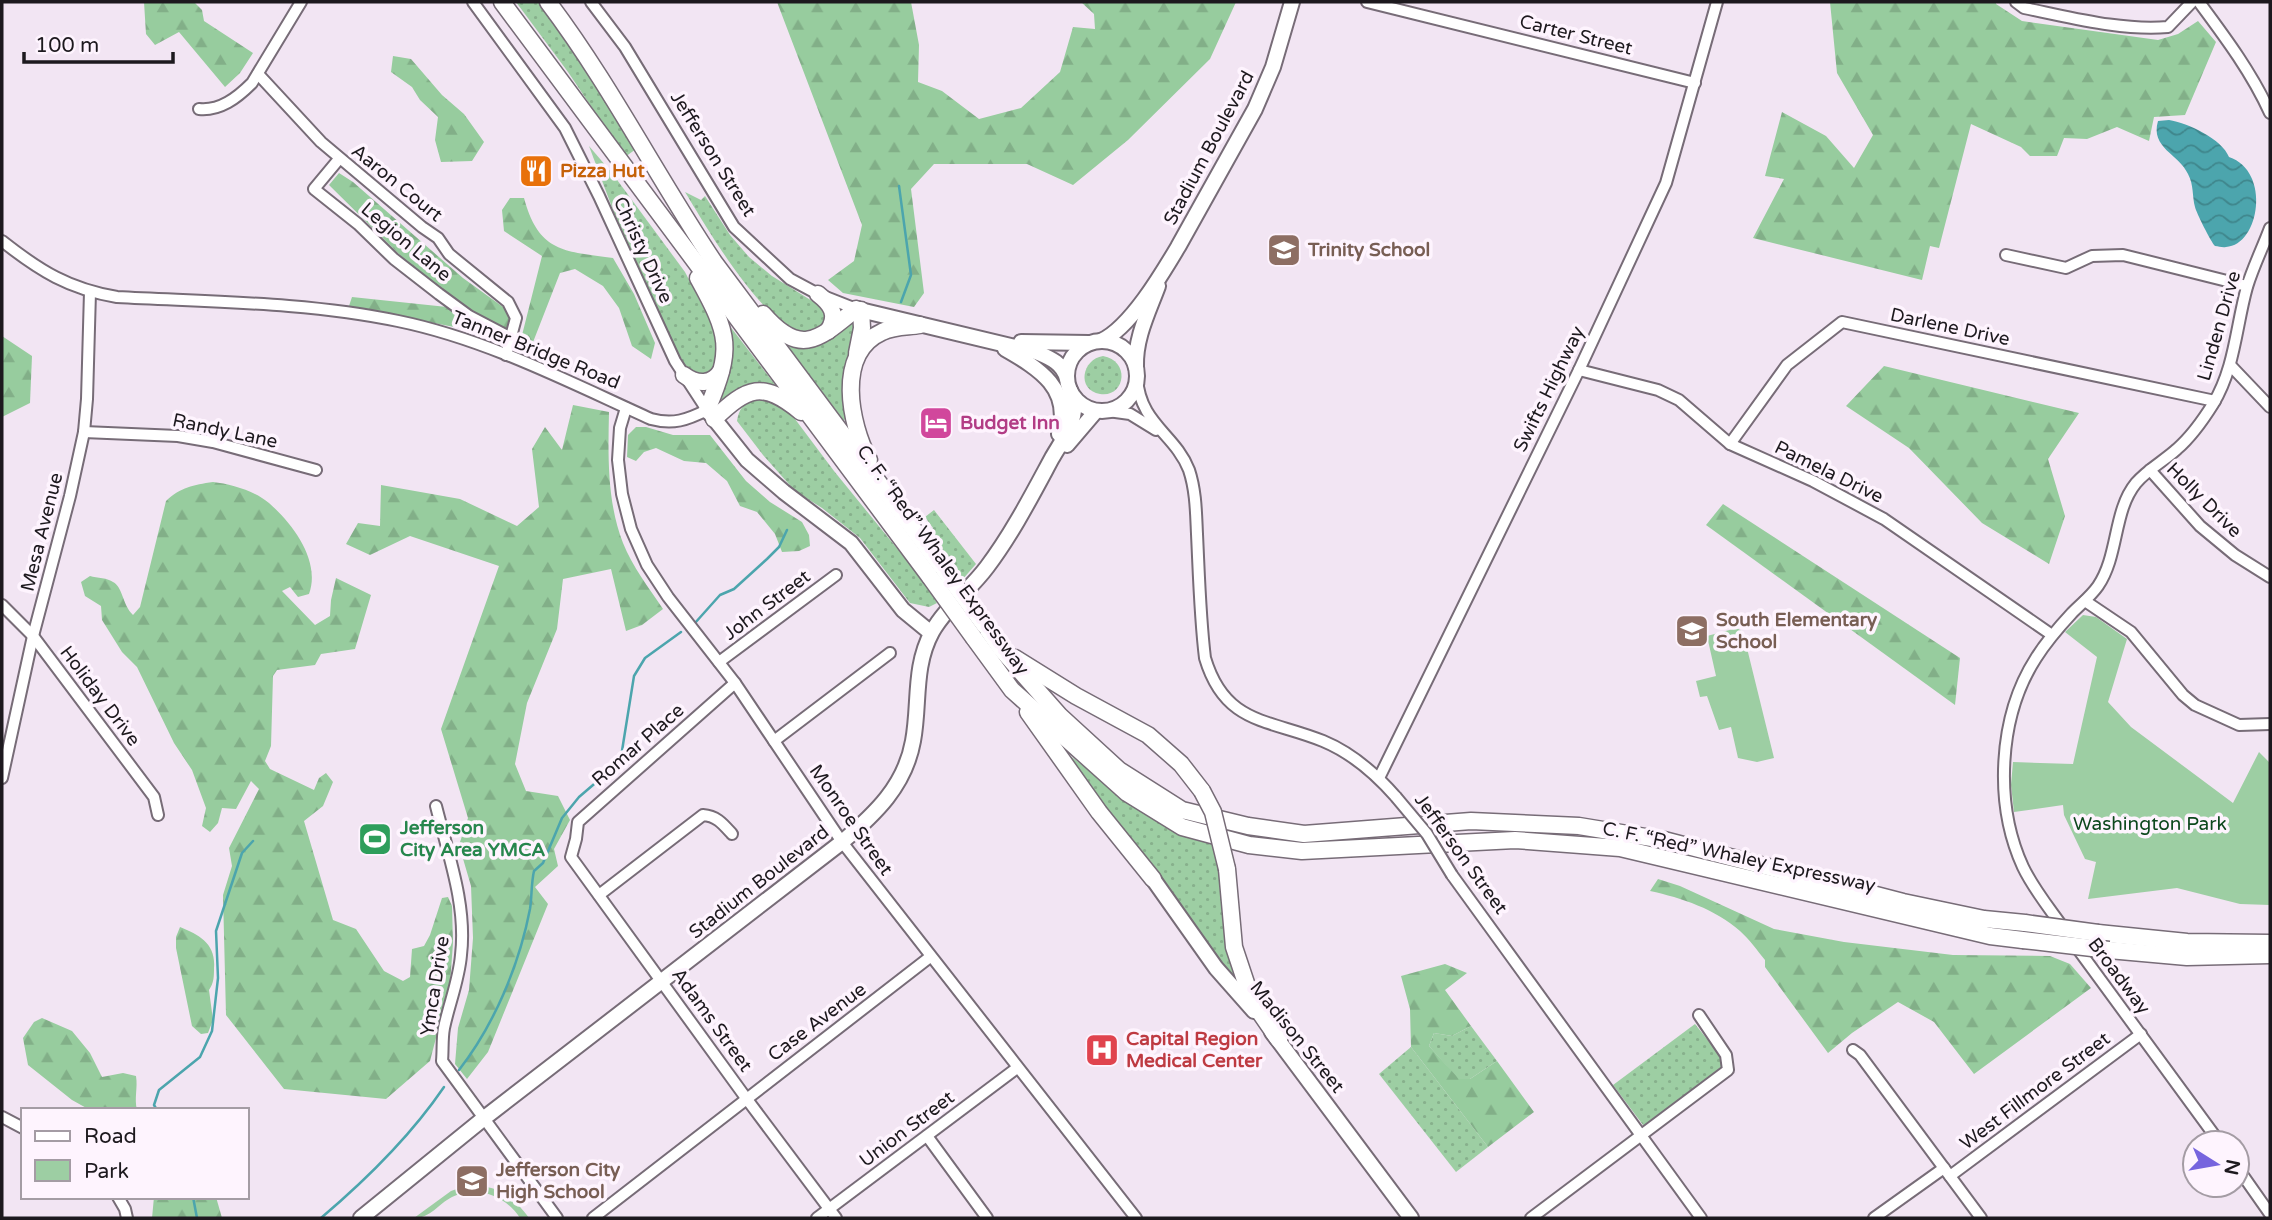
<svg xmlns="http://www.w3.org/2000/svg" width="2272" height="1220" viewBox="0 0 2272 1220" font-family="'Varela Round',sans-serif">
<style>
.grass{fill:url(#grass-dots)}
.forest{fill:url(#forest-firs)}
.park{fill:#9dcea3}
.water{fill:url(#water-waves)}
.lines{fill:none;stroke-linecap:round;stroke-linejoin:round}
.stream{stroke:#4ca5ad;stroke-width:2.5}
.minor-casing{stroke:#776c77;stroke-width:14}
.major-casing{stroke:#776c77;stroke-width:18}
.highway-casing{stroke:#776c77;stroke-width:19}
.minor{stroke:#fff;stroke-width:10}
.major{stroke:#fff;stroke-width:14}
.highway{stroke:#fff;stroke-width:16}
.minor-bridge-casing{stroke:#776c77;stroke-width:14;stroke-linecap:butt}
.highway-bridge-casing{stroke:#776c77;stroke-width:19;stroke-linecap:butt}
.minor-bridge{stroke:#fff;stroke-width:10}
.highway-bridge{stroke:#fff;stroke-width:16}
.labels{text-anchor:middle;dominant-baseline:central;stroke-width:7;stroke-linejoin:round;paint-order:stroke}
.street-label{font-size:19px;fill:#1d191e;stroke:#fef4fe}
.food-label{font-size:19px;font-weight:bold;fill:#c56008;stroke:#fef4fe;text-anchor:start}
.education-label{font-size:19px;font-weight:bold;fill:#785e54;stroke:#fef4fe;text-anchor:start}
.hotel-label{font-size:19px;font-weight:bold;fill:#b23c85;stroke:#fef4fe;text-anchor:start}
.park-label{font-size:19px;fill:#0d481d;stroke:#fef4fe}
.leisure-label{font-size:19px;font-weight:bold;fill:#27864d;stroke:#fef4fe;text-anchor:start}
.health-label{font-size:19px;font-weight:bold;fill:#be3a42;stroke:#fef4fe;text-anchor:start}
</style>
<defs>
<pattern id="grass-dots" width="8" height="8" patternUnits="userSpaceOnUse" patternTransform="scale(1.75)"><rect width="8" height="8" fill="#9dcea3"/><path d="M2 2h.1M6 6h.1" fill="none" stroke="#87b08c" stroke-width="1.8" stroke-linecap="round"/></pattern>
<pattern id="forest-firs" width="22" height="20" patternUnits="userSpaceOnUse" patternTransform="scale(1.75)"><rect width="22" height="20" fill="#97cc9e"/><path d="M5 1l3.5 6h-7zM16 11l3.5 6h-7z" fill="#82af88"/></pattern>
<pattern id="water-waves" width="16" height="10" patternUnits="userSpaceOnUse" patternTransform="scale(1.75)"><rect width="16" height="10" fill="#4ca5ad"/><path d="M0 5q4-4 8 0t8 0" fill="none" stroke="#3f868c"/></pattern>
</defs>
<rect width="100%" height="100%" fill="#f2e5f3"/>
<g class="grass">
<path d="M516,2H540L564,35L636,149L625,157L568,72Z"/>
<path d="M589,146L612,173L685,272L714,328L721,365L707,378L689,372L673,344L613,210Z"/>
<path d="M685,192L701,200L705,196L730,235L749,257L772,276L825,309C826,318 824,327 815,331C776,350 703,221 685,192Z"/>
<path d="M851,319L856,321L846,416L844,421L789,348L791,343Z"/>
<path d="M729,325L780,391L715,400Z"/>
<path d="M1103,356C1131,361 1125,398 1100,394C1076,390 1082,359 1103,356Z"/>
<path d="M754,399C770,400 782,403 792,415L834,471L922,579L937,603L929,607L910,603L860,538L822,508L795,491L763,455L737,421C739,409 743,404 754,399Z"/>
<path d="M934,510L976,564L962,580L930,531L933,528L925,517Z"/>
<path d="M1060,748L1151,818L1176,832L1219,847L1238,978V988Z"/>
<path d="M1695,1024L1722,1058V1069L1647,1126L1643,1125L1613,1085Z"/>
<path d="M1471,1026L1497,1061L1470,1079H1458L1429,1046L1434,1033L1452,1036Z"/>
<path d="M1411,1047L1488,1147L1456,1172L1379,1074Z"/>
</g>
<g class="forest">
<path d="M144,2H194L202,10L204,21L253,53L240,73L225,87L179,32L155,45L146,34Z"/>
<path d="M777,2H911L919,45L918,82L942,91L979,119L1021,108L1060,72L1073,27L1095,29L1094,14L1081,2H1236L1210,59L1128,140L1073,185L1027,164H934L911,189L924,293L914,307L843,293L828,280L854,261L862,225Z"/>
<path d="M1830,2H1996V4L2022,21L2158,40L2178,34L2198,21L2216,42L2185,115L2154,117L2149,141L2117,127L2087,139L2064,138L2057,156H2030L2021,147L1971,124L1939,248L1930,246L1922,280L1753,238L1784,179L1765,176L1782,112L1826,136L1854,168L1873,135L1837,73Z"/>
<path d="M393,56L411,59L442,95L464,114L484,142L472,161L441,162L435,140L438,117L420,100L412,87L391,72Z"/>
<path d="M339,173L353,182L463,278L510,312L514,322L507,329L481,317L410,265L329,185Z"/>
<path d="M510,198H524C539,253 564,251 613,258L634,294L655,343L651,359L632,346L619,308L603,286L575,269L560,273L528,355L518,351L542,256L504,231L502,210Z"/>
<path d="M352,297L447,307L455,313L454,327L349,306Z"/>
<path d="M2,336L32,356L30,403L2,417Z"/>
<path d="M1884,366L2079,413L2048,459L2065,516L2049,564L1982,523L1909,448L1846,406Z"/>
<path d="M573,405L609,412C608,456 607,502 623,543C632,566 649,588 663,609L642,625L626,631L611,569L563,579L557,629L527,703L515,764L526,791L558,796L570,820L554,849L558,866L535,887L548,904L488,1052L467,1079L455,1064L458,1028L469,990L473,938L471,886L459,845L468,818L441,729L499,566L410,536L370,555L346,544L358,523L380,526L381,485L460,499L517,526L539,507L532,449L545,427L562,450Z"/>
<path d="M636,427H646L673,435H710L746,481L770,502L802,522L809,535L810,546L799,551L782,552L775,534L757,512L740,506L727,481L706,463L684,461L656,448L644,452L636,461L627,457L628,435Z"/>
<path d="M213,482C231,484 255,491 269,503C293,524 321,561 309,594L298,597L290,587L282,591L315,625L330,616L331,600L336,578L371,595L355,649L321,654L315,665L277,670L273,676L271,746L265,761L270,769L314,790L319,778L326,773L333,782L323,806L304,821L333,920L356,929L384,971L403,981L410,977L412,949L424,946L430,935L442,898L448,897L452,906L453,943L450,984L430,1061L386,1099L284,1089L226,1015L223,895L232,866L229,848L259,789L251,781L236,809L222,808L218,823L210,832L202,826L206,808L192,770L174,743L137,667L122,652L102,620L101,606L85,596L81,582L90,576C97,578 108,578 113,582C123,587 122,604 133,615L140,607L166,501C181,487 193,485 213,482Z"/>
<path d="M1723,504L1960,658L1955,705L1706,525Z"/>
<path d="M1658,879L1680,886L1774,929L1844,942L1953,955L2050,956L2070,964L2091,988L1974,1074L1934,1022L1898,1002L1852,1033L1828,1053L1765,967V960C1757,950 1749,939 1740,931C1715,909 1682,898 1650,891Z"/>
<path d="M180,927C200,935 216,944 214,968C214,976 214,983 209,990L213,1020L208,1033L201,1034L192,1026L176,948V937Z"/>
<path d="M1445,964L1467,973L1445,990L1471,1026L1452,1036L1434,1033L1429,1046L1459,1079H1470L1497,1061L1534,1112L1488,1147L1411,1047L1410,1009L1401,976Z"/>
<path d="M42,1018L72,1031L90,1053L102,1077L123,1073L136,1076C138,1088 134,1098 137,1110H90L72,1100L28,1065L23,1038L34,1022Z"/>
<path d="M154,1197H216L222,1218H152Z"/>
</g>
<g class="park">
<path d="M2083,615L2096,617L2127,639L2108,702L2131,727L2233,803L2259,752L2270,763V905L2240,904L2177,888L2088,899L2096,862L2085,859L2064,815L2063,805L2014,812L2011,785L2013,762L2073,764L2097,657L2065,632Z"/>
<path d="M1737,628L1743,632L1774,758L1757,762L1738,758L1731,727L1719,730L1707,696L1700,697L1696,681L1716,676L1707,636Z"/>
<path d="M468,1185C499,1186 511,1194 529,1218H520C506,1196 477,1184 452,1197C438,1204 431,1218 414,1218L451,1191Z"/>
</g>
<path class="water" d="M2169,120C2188,123 2222,139 2229,157C2271,171 2260,245 2226,247C2222,248 2219,246 2215,246C2211,242 2196,212 2195,207C2192,196 2194,185 2188,174C2179,154 2150,148 2158,121Z"/>
<g class="lines">
<g class="stream">
<path d="M899,186L911,275L901,302"/>
<path d="M695,623L720,595L734,589L767,559L779,547L787,530"/>
<path d="M459,1070C494,1025 519,966 530,909C532,897 531,884 534,871L543,863L562,818L579,797L607,773L621,757L634,676L645,658L681,632"/>
<path d="M157,1110L154,1105L159,1090L200,1057L212,1031L218,978L216,931L242,853L253,841"/>
<path d="M193,1197L197,1218"/>
<path d="M321,1218C367,1179 410,1137 444,1087"/>
</g>
<g class="minor-casing">
<g id="minor">
<path d="M591,2L625,47L734,227L790,279L818,294L856,309"/>
<path d="M1367,2L1695,83"/>
<path d="M2016,2L2024,8C2070,17 2120,31 2168,27L2192,2"/>
<path d="M2199,2C2225,37 2252,73 2270,113"/>
<path d="M258,74L321,142L422,227L438,238L449,254L508,302L516,318L506,355"/>
<path d="M199,109C220,111 237,98 252,83L301,2"/>
<path d="M339,159L314,189L358,224L394,259L439,294L469,316L511,338"/>
<path d="M2,241C40,271 69,289 117,297C209,302 308,302 398,321C486,339 569,382 651,419C673,425 687,420 707,410L675,361L599,196L565,128L473,2"/>
<path d="M2006,255L2066,268L2092,256L2123,255L2247,286"/>
<path d="M2230,365L2270,407"/>
<path d="M1579,370L1658,390L1679,400L1730,444L1813,481L1884,519L2052,635"/>
<path d="M1137,378C1140,424 1175,434 1189,470C1196,491 1196,513 1197,534C1199,576 1200,617 1205,658C1225,725 1269,719 1323,741C1352,753 1375,773 1396,797"/>
<path d="M626,408L620,428L618,460L622,494L631,529L647,565L668,597L735,683L842,842L1136,1218"/>
<path d="M1108,411L1130,414L1156,430"/>
<path d="M84,432L178,436L213,442L316,470"/>
<path d="M1730,444L1787,365L1842,322L2215,401"/>
<path d="M2150,470L2200,526L2235,555L2270,577"/>
<path d="M2085,601L2131,632L2183,695L2195,705L2239,725L2270,724"/>
<path d="M2,605L33,636L154,797L158,815"/>
<path d="M719,662L836,575"/>
<path d="M735,683L578,822L576,839L571,857L746,1098L836,1218"/>
<path d="M774,741L890,653"/>
<path d="M2,778L33,636L70,496L84,432L87,399L90,292"/>
<path d="M1379,778L1579,370L1666,183L1717,2"/>
<path d="M436,806C448,854 467,905 461,955C459,980 449,1004 444,1028C442,1039 443,1050 442,1061L557,1218"/>
<path d="M1452,875L1701,1218"/>
<path d="M599,895L703,815C717,816 723,824 732,834"/>
<path d="M2064,929C2050,909 2034,890 2023,867C1994,804 1998,717 2036,658C2046,642 2059,627 2072,613C2081,604 2091,596 2098,586C2119,555 2113,511 2136,483C2148,469 2164,461 2177,449C2192,436 2203,420 2213,404C2235,368 2236,326 2247,287C2253,267 2263,247 2270,228"/>
<path d="M2075,945L2220,1143"/>
<path d="M1853,1050L1860,1055L1981,1218"/>
<path d="M2,1117L23,1128"/>
<path d="M927,1136L987,1218"/>
<path d="M2237,1167L2270,1214"/>
<path d="M1950,1176L2141,1034"/>
<path d="M118,1197L125,1209L127,1218"/>
<path d="M593,1218L930,957"/>
<path d="M817,1218L1017,1068"/>
<path d="M1531,1218L1728,1070L1726,1055L1699,1015"/>
<path d="M1874,1218L1944,1168"/>
</g>
</g>
<g class="major-casing">
<g id="major">
<path d="M856,309L1036,352C1050,358 1063,363 1067,379"/>
<path d="M1101,341C1130,328 1162,274 1178,247L1255,109L1273,67L1292,2"/>
<circle cx="1102" cy="376" r="35"/>
<path d="M1021,342L1089,343"/>
<path d="M1005,349C1040,369 1072,389 1059,434"/>
<path d="M1136,367C1135,338 1148,313 1158,286"/>
<path d="M708,411L747,460L784,492L851,543L903,610L931,633"/>
<path d="M1067,445L1096,411"/>
<path d="M1153,879L1216,968L1254,1011"/>
<path d="M1272,1032L1411,1218"/>
<path d="M361,1218L483,1119L842,842C875,814 905,786 913,741C920,704 913,667 932,632C946,607 970,590 987,567C1012,534 1032,495 1052,458C1060,444 1072,428 1074,411C1075,404 1072,397 1070,390"/>
</g>
</g>
<g class="highway-casing">
<g id="highway">
<path d="M502,2L930,577"/>
<path d="M548,2C610,84 657,177 714,262L944,570"/>
<path d="M698,278C730,336 733,348 707,410"/>
<path d="M818,294C831,304 839,315 828,331"/>
<path d="M763,314C801,358 819,339 856,309"/>
<path d="M857,353L862,328L861,310"/>
<path d="M684,375C697,385 712,385 721,371"/>
<path d="M714,419C748,387 762,380 801,412"/>
<path d="M869,460C850,424 835,353 882,332C894,326 908,327 920,325"/>
<path d="M985,626L1001,649L1060,716L1119,770L1182,810L1248,826L1304,834L1471,821L1579,826L1664,840L1903,902L1984,919L2025,923"/>
<path d="M974,638L1012,690L1127,793L1182,827L1249,845L1302,851L1515,840L1620,848L1990,936L2023,940"/>
<path d="M1015,658L1076,696L1148,735L1181,764L1202,791"/>
<path d="M1028,712L1099,812L1153,879"/>
<path d="M1227,869L1234,947L1252,1001L1279,1040"/>
<path d="M2098,933L2187,942L2270,943"/>
<path d="M2109,950L2187,957L2270,955"/>
</g>
</g>
<use href="#minor" class="minor"/>
<use href="#major" class="major"/>
<use href="#highway" class="highway"/>
<g class="minor-bridge-casing">
<path id="minor-bridge" d="M1396,797L1427,834L1452,875"/>
</g>
<g class="highway-bridge-casing">
<g id="highway-bridge">
<path d="M944,570L985,626"/>
<path d="M930,577L974,638"/>
<path d="M1202,791L1213,812L1227,869"/>
<path d="M2025,923L2098,933"/>
<path d="M2023,940L2109,950"/>
</g>
</g>
<use href="#minor-bridge" class="minor-bridge"/>
<use href="#highway-bridge" class="highway-bridge"/>
</g>
<defs>
<g id="restaurant-square" transform="scale(1.75)"><rect x="-9" y="-9" width="18" height="18" rx="4" fill="#e8710a" stroke="#fef4fe"/><path d="M-5-6h1v4h1v-4h1v4h1v-4h1v5L-1.5 .5V6h-2V.5L-5-1ZM5-6V6H3V1.5H1.5Q1.5-4 5-6Z" fill="#fff"/></g>
<g id="school-square" transform="scale(1.75)"><rect x="-9" y="-9" width="18" height="18" rx="4" fill="#8d6e63" stroke="#fef4fe"/><path d="M0-5L7-2L0 1L-7-2ZM-4 1L0 2.5L4 1V4Q0 6-4 4Z" fill="#fff"/></g>
<g id="hotel-square" transform="scale(1.75)"><rect x="-9" y="-9" width="18" height="18" rx="4" fill="#d1479c" stroke="#fef4fe"/><path d="M-6-4.5h1.5V1H6V5H4.5V3h-9V5H-6ZM-4 0a1.8 1.8 0 1 1 3.6 0ZM.5 0V-2.5h3Q6-2.5 6 0Z" fill="#fff"/></g>
<g id="stadium-square" transform="scale(1.75)"><rect x="-9" y="-9" width="18" height="18" rx="4" fill="#2e9e5b" stroke="#fef4fe"/><path d="M0-5a6.5 5 0 1 0 0 10a6.5 5 0 1 0 0-10ZM-3.5-1.8h7v3.6h-7Z" fill="#fff"/></g>
<g id="hospital-square" transform="scale(1.75)"><rect x="-9" y="-9" width="18" height="18" rx="4" fill="#e0444e" stroke="#fef4fe"/><path d="M-5-5h3v3.5h4V-5h3V5h-3V1.5h-4V5h-3Z" fill="#fff"/></g>
</defs>
<g fill-rule="evenodd">
<use href="#restaurant-square" x="536" y="171"/>
<use href="#school-square" x="1284" y="250"/>
<use href="#hotel-square" x="936" y="423"/>
<use href="#school-square" x="1692" y="631"/>
<use href="#stadium-square" x="375" y="839"/>
<use href="#hospital-square" x="1102" y="1050"/>
<use href="#school-square" x="472" y="1181"/>
</g>
<g class="labels">
<g class="street-label">
<text transform="translate(1576 35) rotate(14)">Carter Street</text>
<text transform="translate(1209 148) rotate(-62)">Stadium Boulevard</text>
<text transform="translate(713 154) rotate(58)">Jefferson Street</text>
<text transform="translate(397 183) rotate(39)">Aaron Court</text>
<text transform="translate(406 242) rotate(40)">Legion Lane</text>
<text transform="translate(643 250) rotate(65)">Christy Drive</text>
<text transform="translate(2219 326) rotate(-74)">Linden Drive</text>
<text transform="translate(1950 327) rotate(12)">Darlene Drive</text>
<text transform="translate(536 350) rotate(22)">Tanner Bridge Road</text>
<text transform="translate(1549 389) rotate(-64)">Swifts Highway</text>
<text transform="translate(225 431) rotate(12)">Randy Lane</text>
<text transform="translate(1829 472) rotate(26)">Pamela Drive</text>
<text transform="translate(2204 500) rotate(45)">Holly Drive</text>
<text transform="translate(42 532) rotate(-76)">Mesa Avenue</text>
<text transform="translate(943 560) rotate(54)">C. F. “Red” Whaley Expressway</text>
<text transform="translate(767 605) rotate(-37)">John Street</text>
<text transform="translate(100 696) rotate(53)">Holiday Drive</text>
<text transform="translate(638 745) rotate(-41)">Romar Place</text>
<text transform="translate(851 820) rotate(55)">Monroe Street</text>
<text transform="translate(1461 854) rotate(54)">Jefferson Street</text>
<text transform="translate(1739 857) rotate(12)">C. F. “Red” Whaley Expressway</text>
<text transform="translate(759 882) rotate(-38)">Stadium Boulevard</text>
<text transform="translate(2119 976) rotate(53)">Broadway</text>
<text transform="translate(435 986) rotate(-81)">Ymca Drive</text>
<text transform="translate(712 1020) rotate(54)">Adams Street</text>
<text transform="translate(817 1022) rotate(-37)">Case Avenue</text>
<text transform="translate(1297 1037) rotate(51)">Madison Street</text>
<text transform="translate(2035 1091) rotate(-37)">West Fillmore Street</text>
<text transform="translate(907 1129) rotate(-37)">Union Street</text>
</g>
<g class="food-label">
<text x="560" y="171">Pizza Hut</text>
</g>
<g class="education-label">
<text x="1308" y="250">Trinity School</text>
<text x="1716" y="620">South Elementary<tspan x="1716" dy="22">School</tspan></text>
<text x="496" y="1170">Jefferson City<tspan x="496" dy="22">High School</tspan></text>
</g>
<g class="hotel-label">
<text x="960" y="423">Budget Inn</text>
</g>
<g class="park-label">
<text x="2150" y="824">Washington Park</text>
</g>
<g class="leisure-label">
<text x="400" y="828">Jefferson<tspan x="400" dy="22">City Area YMCA</tspan></text>
</g>
<g class="health-label">
<text x="1126" y="1039">Capital Region<tspan x="1126" dy="22">Medical Center</tspan></text>
</g>
</g>
<rect width="2272" height="1220" fill="none" stroke="#1d191e" stroke-width="7"/>
<rect x="21" y="1108" width="228" height="91" fill="#fef4fe" stroke="#a49ca4" stroke-width="2"/>
<rect x="35" y="1131" width="35" height="10" fill="#ffffff" stroke="#a49ca4" stroke-width="2"/>
<text x="84" y="1143" font-size="21" fill="#1d191e">Road</text>
<rect x="35" y="1160" width="35" height="21" fill="#9dcea3" stroke="#a49ca4" stroke-width="2"/>
<text x="84" y="1178" font-size="21" fill="#1d191e">Park</text>
<g transform="translate(2216 1164) rotate(101)"><circle r="33" fill="#fef4fe" stroke="#a49ca4" stroke-width="2"/>
<path d="M0-5L12 26L0 18L-12 26Z" fill="#7664de"/>
<text y="-10" font-size="19" font-weight="bold" text-anchor="middle" fill="#1d191e">N</text>
</g>
<path d="M24 52v10h149v-10" fill="none" stroke="#1d191e" stroke-width="3.5"/>
<text x="35" y="52" font-size="21" fill="#1d191e" stroke="#fef4fe" stroke-width="5" paint-order="stroke">100 m</text>
</svg>
